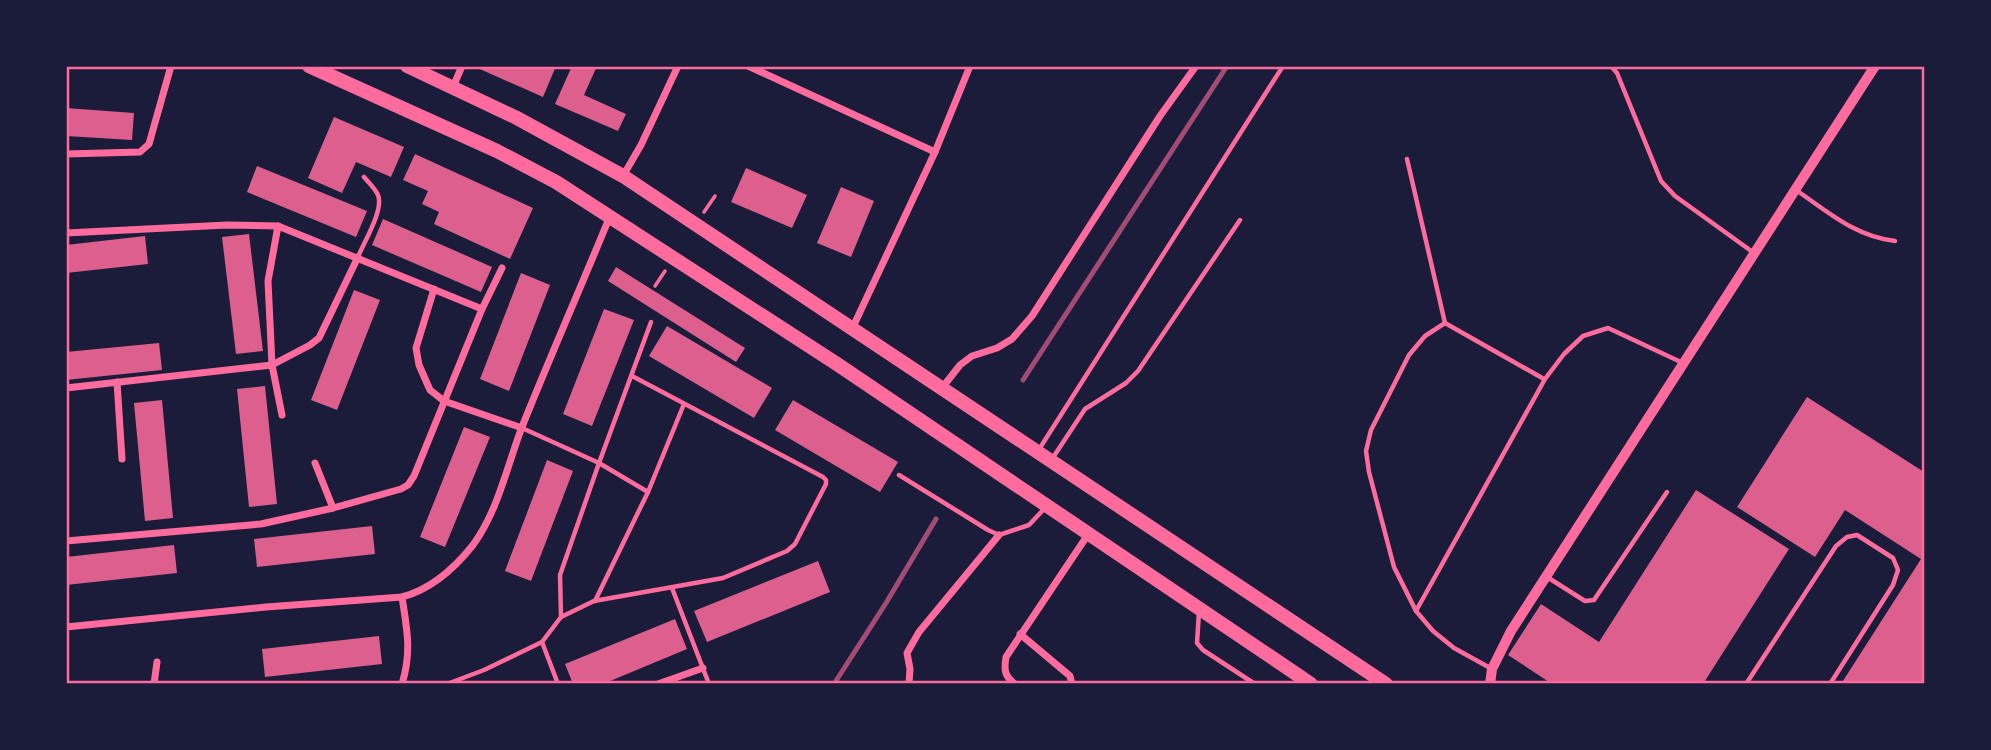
<svg xmlns="http://www.w3.org/2000/svg" width="1991" height="750" viewBox="0 0 1991 750" font-family="'Sofia Sans Condensed',sans-serif">
<style>
.building{fill:#dd5f8e}
.lines{fill:none;stroke-linecap:round;stroke-linejoin:round}
.path{stroke:#ff6b9d;stroke-width:3.5}
.service{stroke:#ff6b9d;stroke-width:4.5}
.minor{stroke:#ff6b9d;stroke-width:7}
.tertiary{stroke:#ff6b9d;stroke-width:10}
.primary{stroke:#ff6b9d;stroke-width:14}
.rail{stroke:#a44b75;stroke-width:5}
.neatline{fill:none;stroke:#ff6b9d;stroke-width:2.5}
</style>
<rect width="100%" height="100%" fill="#1b1b3a"/>
<g class="building">
<path d="M473,66H556L543,97Z"/>
<path d="M572,66H597L584,95L626,114L618,131L555,104Z"/>
<path d="M66,108L134,113L132,140L66,136Z"/>
<path d="M334,117L404,147L391,177L356,162L342,193L308,178Z"/>
<path d="M415,154L533,208L510,259L434,224L439,212L422,204L428,191L403,180Z"/>
<path d="M257,166L367,211L356,237L247,192Z"/>
<path d="M746,168L807,195L792,228L731,202Z"/>
<path d="M841,187L874,201L851,257L817,243Z"/>
<path d="M383,219L492,267L481,292L372,245Z"/>
<path d="M249,234L263,351L236,354L222,237Z"/>
<path d="M145,236L148,264L66,273V245Z"/>
<path d="M616,267L745,348L736,362L608,281Z"/>
<path d="M521,273L550,285L509,391L480,379Z"/>
<path d="M354,290L380,300L337,410L311,400Z"/>
<path d="M604,309L634,320L592,426L563,414Z"/>
<path d="M667,326L772,388L754,418L649,356Z"/>
<path d="M159,343L162,370L66,380V352Z"/>
<path d="M265,386L277,504L249,507L237,389Z"/>
<path d="M1807,397L1924,472V684H1841L1921,559L1845,510L1815,557L1737,507Z"/>
<path d="M162,400L173,518L145,521L134,403Z"/>
<path d="M793,400L898,462L880,492L775,430Z"/>
<path d="M464,427L490,437L445,547L420,537Z"/>
<path d="M547,460L573,471L531,581L505,571Z"/>
<path d="M1696,490L1789,549L1703,684H1552L1508,655L1541,604L1599,642Z"/>
<path d="M372,526L375,554L257,567L254,539Z"/>
<path d="M174,545L177,573L66,585V557Z"/>
<path d="M818,561L830,592L707,642L694,611Z"/>
<path d="M675,619L687,649L603,684H573L565,664Z"/>
<path d="M379,636L382,664L265,677L262,649Z"/>
</g>
<g class="lines">
<g class="path">
<path d="M704,212L715,196"/>
<path d="M655,286L665,271"/>
</g>
<g class="service">
<path d="M1611,66L1617,73L1661,181L1675,196L1754,253"/>
<path d="M1407,159L1445,323L1544,379"/>
<path d="M1796,190C1828,212 1856,237 1895,241"/>
<path d="M358,257C364,242 384,210 378,195C375,188 369,183 364,177"/>
<path d="M1445,323L1425,336L1409,355L1371,430L1366,451L1369,472L1394,567L1416,611L1433,631L1454,648L1492,669"/>
<path d="M632,376L823,477L826,480V484L795,544L787,551L723,578L594,601L561,617L560,575L599,463L651,322"/>
<path d="M522,428L599,463L648,492"/>
<path d="M1038,451L1283,66"/>
<path d="M1052,459L1085,409L1126,383L1138,371L1240,220"/>
<path d="M899,475L988,530L999,535L1029,525L1044,509"/>
<path d="M1547,577L1585,601L1594,600L1667,492"/>
<path d="M672,588L709,684"/>
<path d="M595,601L648,492L684,404"/>
<path d="M1416,611L1545,379L1564,354L1583,336L1608,328L1683,363"/>
<path d="M1199,612L1197,643L1203,650L1255,684"/>
<path d="M542,642L558,684"/>
<path d="M447,684L484,670L542,642L561,617"/>
<path d="M1746,684L1836,546L1847,537L1857,535L1893,558L1898,570L1893,585L1830,684"/>
</g>
<g class="minor">
<path d="M748,66L935,152"/>
<path d="M453,87L462,66"/>
<path d="M66,154L140,152L149,144L171,66"/>
<path d="M623,176L641,145L678,66"/>
<path d="M66,233L227,225L278,226L482,309"/>
<path d="M434,289L416,348L419,365L430,390L444,401L522,428"/>
<path d="M852,329L935,152L970,66"/>
<path d="M117,382L122,459"/>
<path d="M66,388L272,365L268,281L278,226"/>
<path d="M942,388L960,365L972,356L997,348L1012,339L1032,316L1160,116L1196,66"/>
<path d="M282,415L272,365L310,345L319,338L358,257"/>
<path d="M315,463L333,508"/>
<path d="M66,541L261,524L333,508L401,489L408,485L414,476L482,309L502,268"/>
<path d="M402,597C407,630 412,651 402,684"/>
<path d="M66,627L266,607L402,597C432,589 454,569 473,545C498,511 507,466 522,427C550,357 581,287 610,216"/>
<path d="M1020,634L1070,676L1072,684"/>
<path d="M154,684L157,662"/>
<path d="M658,684L703,668"/>
<path d="M909,684L910,669L907,653L919,632L999,535"/>
<path d="M1015,684C1004,676 1004,669 1006,657L1089,533"/>
</g>
<path class="tertiary" d="M1490,684L1492,669L1511,631L1875,66"/>
<g class="primary">
<path d="M309,66L497,151L556,182L837,364L1311,684"/>
<path d="M407,66L515,117L623,176L1386,684"/>
</g>
<g class="rail">
<path d="M1023,380L1227,66"/>
<path d="M834,684L886,603L936,519"/>
</g>
</g>
<rect width="1991" height="750" fill="none" stroke="#1b1b3a" stroke-width="136"/>
<rect x="68" y="68" width="1855" height="614" class="neatline"/>
</svg>
